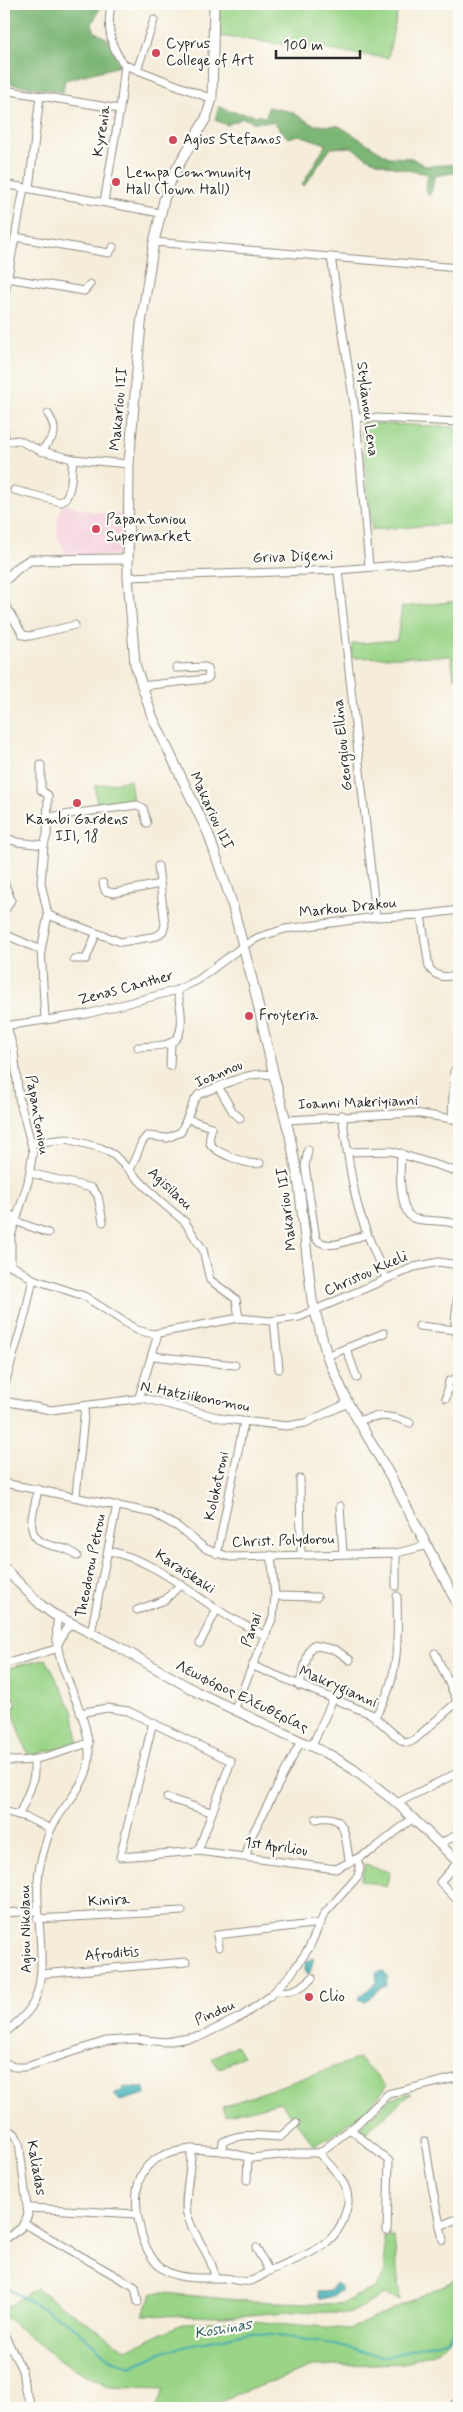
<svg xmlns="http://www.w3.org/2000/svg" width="463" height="2412" viewBox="0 0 463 2412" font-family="Mynerve,sans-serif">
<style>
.built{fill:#f5cfdc}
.green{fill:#9ad487;stroke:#628059}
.forest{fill:#7bb674;stroke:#537050}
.water{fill:#3aacb3;stroke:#326c6f}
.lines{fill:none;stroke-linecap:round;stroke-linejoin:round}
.stream{stroke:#3aacb3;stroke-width:2}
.minor-casing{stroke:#908c82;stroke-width:9}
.major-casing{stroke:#908c82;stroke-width:11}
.minor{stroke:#fff;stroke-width:7}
.major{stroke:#fff;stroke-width:9}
.poi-dot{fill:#d1495b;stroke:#fdfcf7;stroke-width:2}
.labels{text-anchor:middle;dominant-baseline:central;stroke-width:4.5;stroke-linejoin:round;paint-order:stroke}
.poi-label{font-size:15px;fill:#2b2b2b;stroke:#fdfcf7;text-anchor:start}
.street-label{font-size:15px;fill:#2b2b2b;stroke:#fdfcf7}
.water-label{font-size:16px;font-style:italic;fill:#315f61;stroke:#fdfcf7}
</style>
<rect width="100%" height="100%" fill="#fdfcf7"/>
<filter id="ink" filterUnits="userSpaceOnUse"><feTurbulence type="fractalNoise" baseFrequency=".02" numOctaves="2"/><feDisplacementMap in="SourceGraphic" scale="10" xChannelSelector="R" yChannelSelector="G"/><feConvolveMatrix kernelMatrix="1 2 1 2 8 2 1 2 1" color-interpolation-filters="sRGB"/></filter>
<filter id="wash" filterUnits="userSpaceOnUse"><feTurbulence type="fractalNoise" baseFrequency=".0096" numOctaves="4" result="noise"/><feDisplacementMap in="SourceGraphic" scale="20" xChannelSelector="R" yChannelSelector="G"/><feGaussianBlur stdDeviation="1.12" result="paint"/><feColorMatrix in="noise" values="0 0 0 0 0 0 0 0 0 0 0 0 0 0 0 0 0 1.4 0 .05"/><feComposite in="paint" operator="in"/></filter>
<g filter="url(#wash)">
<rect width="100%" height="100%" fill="#f5edda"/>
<path class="built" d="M63,504L95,512L127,515L125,555H66L57,535L58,516Z"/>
<g class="green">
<path d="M220,4H399L388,58L219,36Z"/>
<path d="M361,423L459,427V523L372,530Z"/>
<path d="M459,601V677H454L451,656L352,658V644L397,640L402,607Z"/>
<path d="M130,780L133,802L116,804L113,801L102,802L97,807L95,786Z"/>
<path d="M46,1659L74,1713L78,1744L28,1756L4,1684V1669Z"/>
<path d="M365,1865L390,1872L386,1887L361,1880Z"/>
<path d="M236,2045L243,2056L219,2069L212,2058Z"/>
<path d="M359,2058L386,2086C370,2112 340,2129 315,2146L280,2102L226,2116L222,2107Z"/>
<path d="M411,2093L363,2135L360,2131L366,2122L391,2098Z"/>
<path d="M384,2236H394L400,2300L384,2295L349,2314L302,2311L221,2317L143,2315L153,2292L249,2301L340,2304L376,2287L385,2272Z"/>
<path d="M459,2278V2329L437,2352L403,2363L315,2366L200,2408H156L164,2389L110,2387L60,2361L4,2316V2309L36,2288L127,2350L184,2323L251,2321L350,2329Z"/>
</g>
<g class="forest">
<path d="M4,4H102L92,24L95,32L108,39L120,66L65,80L63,92L4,83Z"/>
<path d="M219,106L228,111L266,117L268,107L292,112L314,125L339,126L389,157L412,158L425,166L459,164V172L434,176L432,190L429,195L426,189L428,174C402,169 371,165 352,147L331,148L304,186L302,185L326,144L299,135L288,138L274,122H253L243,118L227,125L215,120Z"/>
</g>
<g class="water">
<path d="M314,1958L309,1976L305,1971V1962Z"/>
<path d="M383,1971L388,1976L387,1986C378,1988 372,1995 366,2002L359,2001V1996L377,1983L376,1973Z"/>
<path d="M125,2087L145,2088L146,2094L120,2101L114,2094Z"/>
<path d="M336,2283L341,2286V2290L333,2296L322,2299L319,2297L318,2292L330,2291Z"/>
</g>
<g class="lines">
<path class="stream" d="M4,2283L12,2291L68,2322L109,2358L130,2367L166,2351L250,2332L322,2342L386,2357L448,2339L459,2318"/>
</g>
</g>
<g filter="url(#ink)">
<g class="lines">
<g class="minor-casing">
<g id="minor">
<path d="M111,4C107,26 109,47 125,65L212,99"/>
<path d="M137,70L154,20"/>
<path d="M4,90L120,109"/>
<path d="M4,184L160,213"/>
<path d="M29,188L40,96"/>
<path d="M104,202L120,109L125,65"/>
<path d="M15,237L109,253L113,247"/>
<path d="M154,242L459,268"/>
<path d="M331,257L356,417L369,566"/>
<path d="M7,278L84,291L90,284"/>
<path d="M4,298L24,188"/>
<path d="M356,417L459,422"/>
<path d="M4,428L5,442"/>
<path d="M4,442L18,440L41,451L73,459L129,464"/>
<path d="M41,451C53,437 60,433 48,414"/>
<path d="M14,490L61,502C73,496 71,472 73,459"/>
<path d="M338,570L376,917"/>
<path d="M128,577L338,570L459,560"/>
<path d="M4,603L23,635L30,636L75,625"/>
<path d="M141,686L206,679L209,677L208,668L205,667L176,668"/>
<path d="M41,765V790L48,795L47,835L44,845L41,883L48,915L41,950L45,1019"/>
<path d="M48,817L137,805L143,808L147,823"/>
<path d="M4,837L17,842L44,845"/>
<path d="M4,882L11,900L4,912"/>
<path d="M103,883L105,891L114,893L160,884"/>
<path d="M48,915L121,942L157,936L163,931L165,925L158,866"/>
<path d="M421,915L429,967C436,979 447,977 459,975"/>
<path d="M4,934L41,950"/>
<path d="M74,959H86L96,934"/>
<path d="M4,1026L87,1014L177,990L198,980L243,946L259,937L285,929L376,917L421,915L459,910"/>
<path d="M7,1026L14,1052L19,1098L33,1151L28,1182L11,1236V1266"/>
<path d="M138,1047C147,1046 161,1047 170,1043C188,1036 180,1004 177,990"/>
<path d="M170,1066L171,1043"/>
<path d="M219,1088L233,1112L240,1118"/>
<path d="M342,1115C347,1147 350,1179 359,1210C366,1234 376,1256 386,1278"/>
<path d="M452,1118L454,1071"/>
<path d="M188,1119L211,1127C212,1132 208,1138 210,1143C213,1152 251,1167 260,1163"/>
<path d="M287,1120L414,1113L459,1120"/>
<path d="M32,1143L67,1139L101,1148L114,1155L159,1200L185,1222L203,1250L210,1280L236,1299L239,1318"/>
<path d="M308,1150L305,1166L316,1239C329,1252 351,1239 367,1234"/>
<path d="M347,1152L391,1151L459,1172"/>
<path d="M401,1153C400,1168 398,1216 416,1219C430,1222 445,1219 459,1225"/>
<path d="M130,1170L142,1142L147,1136L167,1138L181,1132L194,1101L199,1094C221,1087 253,1068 274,1076"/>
<path d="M30,1173L92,1188L98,1196L103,1222"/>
<path d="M4,1213L17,1217"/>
<path d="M15,1221L48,1233"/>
<path d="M4,1264L16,1268L33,1279L84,1296L137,1330L153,1334L239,1318L270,1321L299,1317L414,1267L439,1262L459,1265"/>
<path d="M459,1284L455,1322L459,1345"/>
<path d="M274,1321L279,1369"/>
<path d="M419,1326L456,1330"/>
<path d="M346,1348L357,1378"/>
<path d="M153,1356L235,1365"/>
<path d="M327,1356L384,1333"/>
<path d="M4,1387L25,1315L33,1279"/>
<path d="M139,1397L158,1334"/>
<path d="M446,1398L449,1381L459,1378"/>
<path d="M4,1401L51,1410L143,1398L225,1419L287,1426L305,1423L348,1403"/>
<path d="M358,1421C377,1414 392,1415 410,1423"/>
<path d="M300,1479L301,1554"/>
<path d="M4,1483L153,1513L178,1527L206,1549L230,1557L397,1553L428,1545"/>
<path d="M38,1489C34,1514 20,1539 53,1546C63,1548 70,1549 77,1556"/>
<path d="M76,1496L85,1406"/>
<path d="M340,1506L343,1553"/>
<path d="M109,1551C151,1560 180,1585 215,1608C231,1619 249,1627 266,1636"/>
<path d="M217,1554L244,1422"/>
<path d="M396,1586V1553"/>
<path d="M275,1596L317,1597"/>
<path d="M137,1610L165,1600L181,1584"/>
<path d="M91,1633L117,1505"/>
<path d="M200,1643L217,1609"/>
<path d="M57,1646L65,1630L72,1624"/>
<path d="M4,1664L56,1649"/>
<path d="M253,1666L371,1714L402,1741L408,1743L414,1740L456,1703V1698L435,1653"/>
<path d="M299,1686L309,1651L313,1645L336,1650L350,1660"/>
<path d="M4,1702L9,1704"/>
<path d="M234,1710L273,1617L275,1596L271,1555"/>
<path d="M80,1713L107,1708L128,1711L231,1761L198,1851"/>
<path d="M375,1716C400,1681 398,1637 397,1596"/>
<path d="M153,1722L120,1857L198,1851L336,1869L373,1850L413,1818"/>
<path d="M312,1746L333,1699"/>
<path d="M4,1760C32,1765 62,1751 89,1743"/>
<path d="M167,1798L211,1812"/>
<path d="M397,1803L459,1772"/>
<path d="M4,1811L28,1818L51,1829"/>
<path d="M19,1815C26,1797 38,1779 33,1760"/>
<path d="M316,1819C350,1811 344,1841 350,1863"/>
<path d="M439,1844L459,1834"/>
<path d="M246,1856L251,1837L301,1741"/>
<path d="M458,1862L440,1882L459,1902"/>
<path d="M4,1913L37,1911"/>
<path d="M37,1919L182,1911"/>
<path d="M219,1947L217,1935L321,1923"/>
<path d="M41,1974L186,1962"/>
<path d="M277,1990C289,1995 303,1987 312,1978"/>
<path d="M4,2034C13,2026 24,2018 31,2007C53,1973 31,1907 40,1865C43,1854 46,1839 51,1829C64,1802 91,1784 89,1752C88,1704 48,1664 58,1617"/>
<path d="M4,2062L14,2067H26L106,2041L136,2039L165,2042L201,2036L242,2016L269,1997L291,1974L309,1948L324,1914L358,1876L360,1868L357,1859"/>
<path d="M4,2126L15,2134L19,2142L28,2215L21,2228L4,2240"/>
<path d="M350,2129L389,2161L387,2231"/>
<path d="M425,2141L432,2186L443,2240"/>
<path d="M191,2149L222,2151L252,2158L298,2153H319C330,2166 348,2181 348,2200C349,2204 346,2210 345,2214C336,2248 302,2256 273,2269C266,2272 257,2280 250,2281C242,2283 232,2278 223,2278C181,2278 156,2281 142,2236C138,2221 135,2206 137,2191C141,2160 164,2152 191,2149Z"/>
<path d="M191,2149C192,2168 183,2199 187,2214C193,2237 212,2254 215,2278"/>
<path d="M222,2151L223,2142C241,2132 260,2136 280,2137L296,2123"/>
<path d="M319,2153L356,2125L388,2094L459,2077"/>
<path d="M247,2180L248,2157"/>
<path d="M29,2208L137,2214"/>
<path d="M25,2224L135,2287L138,2302"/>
<path d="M440,2226L459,2218"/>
<path d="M256,2248L269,2271"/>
<path d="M4,2334L22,2370L25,2390L33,2408"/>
<path d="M450,2408L459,2400"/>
</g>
</g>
<g class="major-casing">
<g id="major">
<path d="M214,4L212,99L206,118L173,175L164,200L154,242L141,324L129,464L128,577L135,664L152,716L208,833L231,900L254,987L274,1076L290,1136L299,1185L312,1300L327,1356L348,1403L391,1477L459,1607"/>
<path d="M4,581L19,567L30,560L128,559"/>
<path d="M4,1568L41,1605L53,1614L119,1647L197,1692L332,1756L353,1769L397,1803L459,1863"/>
</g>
</g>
<use href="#minor" class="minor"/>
<use href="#major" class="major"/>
</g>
</g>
<g class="poi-dot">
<circle cx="156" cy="53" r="5"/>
<circle cx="173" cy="140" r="5"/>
<circle cx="116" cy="182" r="5"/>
<circle cx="96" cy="529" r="5"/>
<circle cx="77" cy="803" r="5"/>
<circle cx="249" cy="1016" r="5"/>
<circle cx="309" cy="1997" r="5"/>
</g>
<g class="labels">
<g class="poi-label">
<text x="166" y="44">Cyprus<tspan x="166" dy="17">College of Art</tspan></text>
<text x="183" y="140">Agios Stefanos</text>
<text x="126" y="173">Lempa Community<tspan x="126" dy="17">Hall (Town Hall)</tspan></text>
<text x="106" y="520">Papantoniou<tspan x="106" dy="17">Supermarket</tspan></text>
<text x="77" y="820" text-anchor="middle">Kambi Gardens<tspan x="77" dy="17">III, 18</tspan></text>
<text x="259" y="1016">Froyteria</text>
<text x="319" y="1997">Clio</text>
</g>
<g class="street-label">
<text transform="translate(102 131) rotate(-81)">Kyrenia</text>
<text transform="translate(119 409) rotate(-85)">Makariou III</text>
<text transform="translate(367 409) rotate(83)">Stylianou Lena</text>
<text transform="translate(293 557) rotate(-2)">Griva Digeni</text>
<text transform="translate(343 745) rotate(-96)">Georgiou Ellina</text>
<text transform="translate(211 811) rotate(65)">Makariou III</text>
<text transform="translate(348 908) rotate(-6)">Markou Drakou</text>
<text transform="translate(126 988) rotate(-15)">Zenas Canther</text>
<text transform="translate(219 1074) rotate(-23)">Ioannou</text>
<text transform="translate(358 1103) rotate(-2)">Ioanni Makriyianni</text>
<text transform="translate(37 1115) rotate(80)">Papantoniou</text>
<text transform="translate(170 1189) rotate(43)">Agisilaou</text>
<text transform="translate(287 1209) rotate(-97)">Makariou III</text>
<text transform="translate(366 1274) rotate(-24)">Christou Kkeli</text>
<text transform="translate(195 1397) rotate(11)">N. Hatziikonomou</text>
<text transform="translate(217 1486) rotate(-78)">Kolokotroni</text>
<text transform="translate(283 1541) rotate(-2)">Christ. Polydorou</text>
<text transform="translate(91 1566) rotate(-79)">Theodorou Petrou</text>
<text transform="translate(185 1572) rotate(33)">Karaiskaki</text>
<text transform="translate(252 1630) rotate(-70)">Panai</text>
<text transform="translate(338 1687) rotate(23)">Makrygianni</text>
<text transform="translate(242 1697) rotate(26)">Λεωφόρος Ελευθερίας</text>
<text transform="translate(276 1847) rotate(8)">1st Apriliou</text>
<text transform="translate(109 1901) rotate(-3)">Kinira</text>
<text transform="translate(26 1929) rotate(-91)">Agiou Nikolaou</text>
<text transform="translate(112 1954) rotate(-5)">Afroditis</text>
<text transform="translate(215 2013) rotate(-24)">Pindou</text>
<text transform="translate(36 2168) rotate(80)">Kaliadas</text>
</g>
<g class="water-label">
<text transform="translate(223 2329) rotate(-10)">Koshinas</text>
</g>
</g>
<rect width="463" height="2412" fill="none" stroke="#fdfcf7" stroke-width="20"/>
<path d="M276 50v8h84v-8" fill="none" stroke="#2b2b2b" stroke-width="2.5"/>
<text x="283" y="50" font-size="15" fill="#2b2b2b" stroke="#fdfcf7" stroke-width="4" paint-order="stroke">100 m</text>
</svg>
